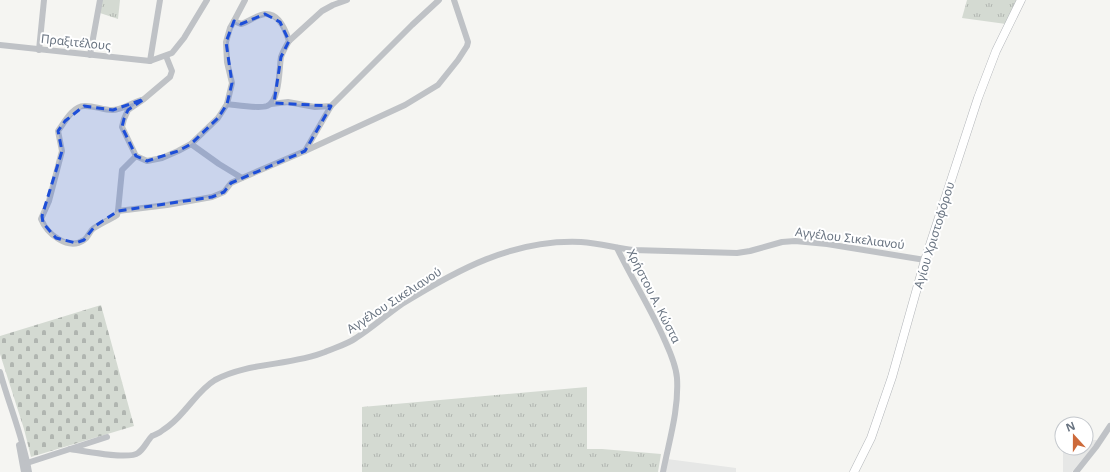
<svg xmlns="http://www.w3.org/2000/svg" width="1110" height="472" viewBox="0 0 1110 472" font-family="'Noto Sans',sans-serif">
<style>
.built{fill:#e6e7e6}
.grass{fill:url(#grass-tufts)}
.cemetery{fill:url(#cemetery-stones)}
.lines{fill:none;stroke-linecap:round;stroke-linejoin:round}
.major-casing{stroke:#b3b6ba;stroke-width:9}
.minor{stroke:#bfc2c6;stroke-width:6}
.major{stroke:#fff;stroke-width:8}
.marked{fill:#1d4ed8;fill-opacity:0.2;stroke:#1d4ed8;stroke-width:3;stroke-dasharray:8 5;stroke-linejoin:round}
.labels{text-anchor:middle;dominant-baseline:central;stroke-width:4;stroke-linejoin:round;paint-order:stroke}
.street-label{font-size:12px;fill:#687380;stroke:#fff}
</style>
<defs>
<pattern id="grass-tufts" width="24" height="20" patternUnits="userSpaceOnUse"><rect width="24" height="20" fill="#d4dad2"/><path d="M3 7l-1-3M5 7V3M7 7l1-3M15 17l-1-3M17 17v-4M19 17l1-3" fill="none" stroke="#b0b5b0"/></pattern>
<pattern id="cemetery-stones" width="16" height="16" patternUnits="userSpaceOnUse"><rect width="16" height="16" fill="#d4dad2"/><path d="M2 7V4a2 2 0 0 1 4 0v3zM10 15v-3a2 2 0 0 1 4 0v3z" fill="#b0b5b0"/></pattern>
</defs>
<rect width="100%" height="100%" fill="#f5f5f2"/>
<g class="built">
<path d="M1086,440H1098L1072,472H1063V448H1086Z"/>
<path d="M667,459L736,468V472H665Z"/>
</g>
<g class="grass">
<path d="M102,0H120L118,19L100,13Z"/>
<path d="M967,0H1019L1006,24L962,18Z"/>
<path d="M587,387V449H602L661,454L658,472H362V407Z"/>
</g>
<path class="cemetery" d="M101,305L134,426L31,457L24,429L0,354V336Z"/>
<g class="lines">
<g class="major-casing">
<path id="major" d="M854,472L871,438L892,377L925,260L978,98L996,51L1021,0"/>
</g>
<g class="minor">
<path d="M289,41L322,11L333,5L347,0"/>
<path d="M0,45L150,61L172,53L184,38L207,0"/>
<path d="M39,50L44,0"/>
<path d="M90,55L100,0"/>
<path d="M166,56L172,71L170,77L144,99L128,110L124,119L122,127L136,156L147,161L162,158L178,151L191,144L218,118L227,104L232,83L227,62L226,42L230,28L234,21"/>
<path d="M150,61L160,0"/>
<path d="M227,104C237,105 258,109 267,106C280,101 279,69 281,57C283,51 286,46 289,41C286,31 279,13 265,14C256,15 249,22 241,24L234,21L245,0"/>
<path d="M271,104L288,102L315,107L331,106"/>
<path d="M305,151L331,106L412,25L439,0"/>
<path d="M136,156L122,170L118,211L167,205L212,197L224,192L231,183L242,178L219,164L191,144"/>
<path d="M242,178L305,151L405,105L438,85L458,60L467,46L468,42L454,0"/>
<path d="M118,211L117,215L114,217C107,221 100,224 94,228C89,231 89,237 84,240C68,251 47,234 41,219L49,201L62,151L58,131C64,123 73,106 84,106C92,105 103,110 112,110C122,110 131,103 141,100"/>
<path d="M617,248C632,279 651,309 665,341C670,352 676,365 677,378C679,410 669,441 663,472"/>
<path d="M0,372C9,405 23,437 29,472"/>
<path d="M19,445L24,472"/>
<path d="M70,449C83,451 129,460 138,453C144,449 147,441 152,436C156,434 160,433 163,430C171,425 178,418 184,411C194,400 202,388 215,380C248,362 290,366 325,352C334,348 348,344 356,338C372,328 386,315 402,304C457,270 513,239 581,242C599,243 616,248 633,250L737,253L750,251L782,242L795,241L827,244L925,260"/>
<path d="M27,463L107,437"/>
<path d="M1076,472L1096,447L1110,426"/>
</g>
<use href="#major" class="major"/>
</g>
<path class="marked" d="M265,14L280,22L289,41L281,57L274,103L331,106L305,151L231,183L224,192L212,197L118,211L95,226L84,240L76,243L56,238L43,223L42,216L62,151L58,131L65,121L84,106L113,110L144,99L128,110L124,119L122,127L136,156L147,161L178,151L191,144L218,118L227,104L232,83L226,42L234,21L241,24Z"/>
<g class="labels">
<g class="street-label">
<text transform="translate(76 42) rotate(6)">Πραξιτέλους</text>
<text transform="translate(934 235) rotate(-73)">Αγίου Χριστοφόρου</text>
<text transform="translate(850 238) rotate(7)">Αγγέλου Σικελιανού</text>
<text transform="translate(654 296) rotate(63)">Χρήστου Α. Κώστα</text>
<text transform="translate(394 300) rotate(-33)">Αγγέλου Σικελιανού</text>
</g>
</g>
<g transform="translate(1074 436) rotate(339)"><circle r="19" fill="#ffffff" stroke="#c3c7cc"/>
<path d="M0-3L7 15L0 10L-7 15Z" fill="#cd6a3a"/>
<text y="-6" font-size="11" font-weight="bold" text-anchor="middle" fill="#687380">N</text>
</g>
</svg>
